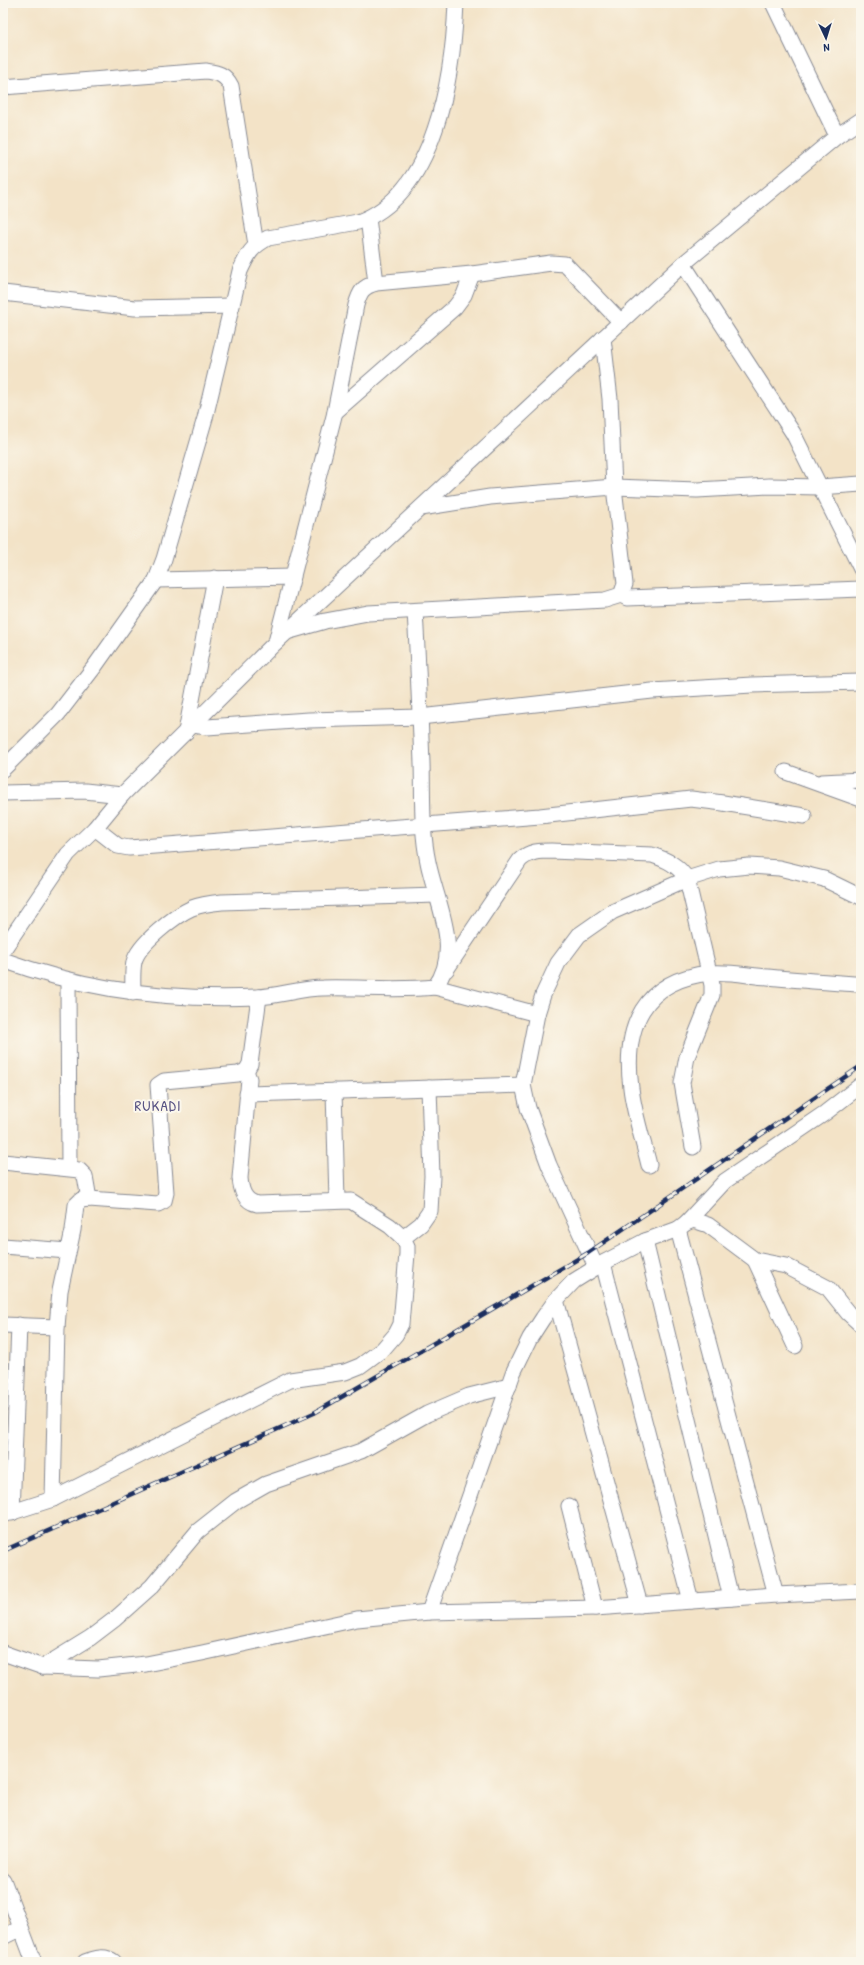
<svg xmlns="http://www.w3.org/2000/svg" width="864" height="1965" viewBox="0 0 864 1965" font-family="'Patrick Hand',sans-serif">
<style>
.lines{fill:none;stroke-linecap:round;stroke-linejoin:round}
.minor-casing{stroke:#878992;stroke-width:17}
.minor{stroke:#fff;stroke-width:15}
.rail-casing{stroke:#1b2f5e;stroke-width:4.5}
.rail{stroke:#fbf7ec;stroke-width:3;stroke-dasharray:9;stroke-linecap:butt}
.labels{text-anchor:middle;dominant-baseline:central;stroke-width:4;stroke-linejoin:round;paint-order:stroke}
.quarter-label{font-size:15px;letter-spacing:1px;fill:#585383;stroke:#fbf7ec}
</style>
<rect width="100%" height="100%" fill="#fbf7ec"/>
<filter id="ink" filterUnits="userSpaceOnUse"><feTurbulence type="fractalNoise" baseFrequency=".025" numOctaves="2"/><feDisplacementMap in="SourceGraphic" scale="8" xChannelSelector="R" yChannelSelector="G"/><feConvolveMatrix kernelMatrix="1 2 1 2 8 2 1 2 1" color-interpolation-filters="sRGB"/></filter>
<filter id="wash" filterUnits="userSpaceOnUse"><feTurbulence type="fractalNoise" baseFrequency=".012" numOctaves="4" result="noise"/><feDisplacementMap in="SourceGraphic" scale="16" xChannelSelector="R" yChannelSelector="G"/><feGaussianBlur stdDeviation="0.9" result="paint"/><feColorMatrix in="noise" values="0 0 0 0 0 0 0 0 0 0 0 0 0 0 0 0 0 1.4 0 .05"/><feComposite in="paint" operator="in"/></filter>
<g filter="url(#wash)">
<rect width="100%" height="100%" fill="#f3e3c7"/>
</g>
<g filter="url(#ink)">
<g class="lines">
<g class="minor-casing">
<g id="minor">
<path d="M773,3L837,136"/>
<path d="M3,87L206,71C218,73 225,74 231,86L256,245"/>
<path d="M368,218L376,283"/>
<path d="M683,264L793,433L861,569"/>
<path d="M3,293L135,308L232,306"/>
<path d="M335,412L455,307L464,295L472,274"/>
<path d="M421,508L490,497L614,487L697,490L769,486L820,487L861,484"/>
<path d="M156,580L293,577"/>
<path d="M621,595L627,598L861,589"/>
<path d="M290,631L325,621L368,613L605,600L621,595L625,584L614,487L610,399L603,338"/>
<path d="M276,642L335,412L356,305C360,292 362,287 376,283L472,274L551,263L565,264L621,322"/>
<path d="M193,725L207,727L309,720L420,717L652,691L752,685L861,682"/>
<path d="M186,732L215,578"/>
<path d="M3,769L58,714L95,666L156,580L164,559L205,418L240,271C248,254 251,247 268,238L358,222C436,194 453,75 456,3"/>
<path d="M786,772L861,799"/>
<path d="M822,782L861,780"/>
<path d="M3,793L85,791L122,795"/>
<path d="M95,828L118,846L129,848L540,816L691,799L723,803L804,816"/>
<path d="M3,950L68,854L95,828L122,795L275,643L683,264L837,136L861,120"/>
<path d="M3,960C85,990 170,1001 257,997C279,996 301,988 323,988C360,987 398,991 435,987C463,949 436,903 428,862C421,830 423,795 422,763C420,712 418,662 415,611"/>
<path d="M446,970L520,860C530,851 539,851 551,851L652,855C667,860 678,865 687,879L712,985V995L687,1057L682,1083L693,1147"/>
<path d="M68,980L69,1168"/>
<path d="M435,987L537,1014"/>
<path d="M133,993C133,983 132,972 134,962C138,944 176,915 192,908C202,904 212,903 222,902L436,895"/>
<path d="M334,1091L337,1200"/>
<path d="M247,1094L523,1085"/>
<path d="M3,1162L79,1170L85,1176L89,1199"/>
<path d="M649,1165C643,1140 634,1114 631,1088C623,1027 643,980 710,973C729,971 750,976 768,977C797,980 827,982 856,984"/>
<path d="M686,1223L725,1181L825,1113L861,1085"/>
<path d="M678,1229L776,1595"/>
<path d="M403,1238L421,1224L430,1211L432,1176L429,1088"/>
<path d="M645,1241L731,1598"/>
<path d="M3,1246L68,1251"/>
<path d="M755,1260L795,1346"/>
<path d="M603,1263L691,1601"/>
<path d="M596,1267L549,1165L528,1108L523,1085L537,1014L543,995L558,963L579,935L612,912L687,879L719,869L749,866L779,868L824,879L861,897"/>
<path d="M556,1300L640,1605"/>
<path d="M3,1325L57,1327"/>
<path d="M53,1499L57,1327L60,1291L73,1230L76,1205L81,1200L89,1199L158,1204L164,1201L166,1193L158,1085L164,1081L238,1074L246,1071L250,1064L259,997"/>
<path d="M569,1506L595,1608"/>
<path d="M12,1513L19,1325"/>
<path d="M3,1515L53,1499L290,1380L345,1372L360,1366L383,1349L396,1334L401,1324L407,1254V1246L403,1238L390,1226L351,1201L257,1204C244,1201 241,1190 240,1178L249,1079L246,1071"/>
<path d="M429,1612L513,1373L530,1338L543,1318L556,1300L574,1281L603,1263L645,1241L678,1229L686,1223L693,1220L708,1225L755,1260L786,1266L828,1288L848,1313L861,1325"/>
<path d="M3,1653L43,1667L98,1669L146,1664L202,1653L357,1619L429,1612L595,1608L776,1595L861,1591"/>
<path d="M43,1667L90,1638L115,1619L152,1586L198,1531L236,1501L266,1484L361,1451L427,1414L469,1396L509,1386"/>
<path d="M3,1880L34,1962"/>
<path d="M3,1937L21,1928"/>
<path d="M85,1962C95,1958 105,1955 114,1962"/>
</g>
</g>
<use href="#minor" class="minor"/>
<g class="rail-casing">
<path id="rail" d="M3,1551L314,1413L588,1253L861,1066"/>
</g>
<use href="#rail" class="rail"/>
</g>
</g>
<g class="labels">
<g class="quarter-label">
<text x="158" y="1105">RUKADI</text>
</g>
</g>
<rect width="864" height="1965" fill="none" stroke="#fbf7ec" stroke-width="16"/>
<g transform="translate(826 38) rotate(176)" stroke="#fbf7ec" stroke-width="3" paint-order="stroke">
<path d="M0-3L7 15L0 10L-7 15Z" fill="#1b2f5e"/>
<text y="-6" font-size="11" font-weight="bold" text-anchor="middle" fill="#1b2f5e">N</text>
</g>
</svg>
